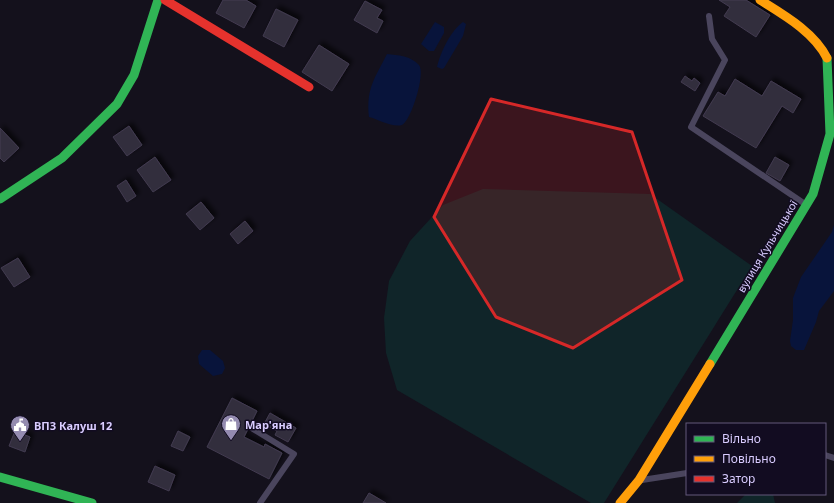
<svg xmlns="http://www.w3.org/2000/svg" width="834" height="503" viewBox="0 0 834 503" font-family="'Noto Sans',sans-serif">
<style>
.green{fill:#102529}
.water{fill:#08143b}
.building{fill:#332e3e;stroke:#423b50;filter:url(#shadow)}
.lines{fill:none;stroke-linecap:round;stroke-linejoin:round}
.lane{stroke:#4a455d;stroke-width:6}
.fast{stroke:#30b455;stroke-width:9}
.slow{stroke:#ff9f0a;stroke-width:9}
.jam{stroke:#e5322d;stroke-width:9}
.marked{fill:#d62828;fill-opacity:0.2;stroke:#d62828;stroke-width:3;stroke-linejoin:round}
.labels{text-anchor:middle;dominant-baseline:central;stroke-width:3;stroke-linejoin:round;paint-order:stroke}
.street-label{font-size:11px;fill:#d9ccff;stroke:#120c21}
.poi-label{font-size:11px;font-weight:bold;fill:#d9ccff;stroke:#120c21;text-anchor:start}
</style>
<defs>
<filter id="shadow"><feDropShadow dx="3.5" dy="-3.5" stdDeviation="2" flood-color="#0009"/></filter>
</defs>
<rect width="100%" height="100%" fill="#14111c"/>
<g class="green">
<path d="M483,189L650,194L752,266L604,503H591L397,390L386,353L384,318L389,281L410,241L443,205Z"/>
<path d="M746,494H773L775,503H737Z"/>
</g>
<g class="water">
<path d="M435,22L444,27V33L434,51H429L421,44Z"/>
<path d="M463,22L466,24L463,36L444,68L442,69L437,67C440,53 451,30 463,22Z"/>
<path d="M387,54C398,55 411,56 419,65C426,73 411,121 402,125C393,128 377,119 369,117C366,88 375,78 387,54Z"/>
<path d="M834,225V291L819,311L816,322L804,350H796L791,346L790,341L793,320V298L801,277L832,232Z"/>
<path d="M202,350H210L223,361L225,368L222,374L213,376L199,364L198,356Z"/>
</g>
<g class="building">
<path d="M223,0H246L256,6L244,28L216,13Z"/>
<path d="M719,0H746L770,15L756,37L724,16L730,7Z"/>
<path d="M365,1L382,10L377,18L383,21L377,33L354,20Z"/>
<path d="M276,9L298,20L284,47L263,36Z"/>
<path d="M319,45L349,64L332,91L302,72Z"/>
<path d="M685,76L692,81L694,78L700,83L695,91L681,82Z"/>
<path d="M735,79L762,96L771,81L801,99L793,113L782,106L756,148L703,116L718,92L725,96Z"/>
<path d="M129,126L142,145L127,156L113,137Z"/>
<path d="M0,128L19,148L4,162L0,158Z"/>
<path d="M155,157L171,180L153,192L137,170Z"/>
<path d="M775,157L789,165L780,181L766,173Z"/>
<path d="M126,180L136,196L127,202L117,186Z"/>
<path d="M201,202L214,218L200,230L186,214Z"/>
<path d="M245,221L253,231L238,244L230,234Z"/>
<path d="M18,258L30,277L14,287L1,268Z"/>
<path d="M232,398L257,411L244,437L264,447L265,444L282,453L269,479L207,447Z"/>
<path d="M270,413L296,428L288,442L275,435L277,431L264,424Z"/>
<path d="M15,431L30,437L25,452L9,446Z"/>
<path d="M178,431L190,437L183,451L171,446Z"/>
<path d="M155,466L175,475L169,491L148,482Z"/>
<path d="M369,493L386,503H363Z"/>
</g>
<g class="lines">
<g class="lane">
<path d="M709,16L712,39L725,60L691,127L805,204"/>
<path d="M253,429L294,454L260,503"/>
<path d="M825,455L834,458"/>
<path d="M642,480L687,473"/>
</g>
<g class="fast">
<path d="M0,199L62,158L117,104L134,75L158,0"/>
<path d="M710,364L813,194L830,134L827,58"/>
<path d="M0,477L92,503"/>
</g>
<g class="slow">
<path d="M760,0C784,15 814,32 827,58"/>
<path d="M620,503L639,480L710,364"/>
</g>
<path class="jam" d="M165,0L309,87"/>
</g>
<path class="marked" d="M491,99L632,132L682,280L573,348L496,317L434,217Z"/>
<defs>
<g id="shop-pin" transform="scale(1)"><path d="M0 17L-7.5 6A9.5 9.5 0 1 1 7.5 6Z" fill="#948bb0" stroke="#120c21"/><path d="M-5-2.5h2.3a2.7 3.5 0 0 1 5.4 0H5L5.5 6h-11ZM-1.5-2.5h3a1.5 2.3 0 0 0-3 0Z" fill="#fff"/></g>
<g id="civic-pin" transform="scale(1)"><path d="M0 17L-7.5 6A9.5 9.5 0 1 1 7.5 6Z" fill="#948bb0" stroke="#120c21"/><path d="M-.6-6.5H3V-4.5H.6V-3L4-1V1h2V6H-6V1h2V-1L-.6-3ZM-1.2 2.5V6h2.4V2.5Z" fill="#fff"/></g>
</defs>
<g fill-rule="evenodd">
<use href="#shop-pin" x="231" y="424"/>
<use href="#civic-pin" x="20" y="425"/>
</g>
<g class="labels">
<g class="street-label">
<text transform="translate(767 246) rotate(-59)">вулиця Кульчицької</text>
</g>
<g class="poi-label">
<text x="245" y="424">Мар'яна</text>
<text x="34" y="425">ВПЗ Калуш 12</text>
</g>
</g>
<rect x="686" y="423" width="140" height="72" fill="#120c21" stroke="#62597a"/>
<rect x="694" y="436" width="20" height="6" fill="#30b455" stroke="#62597a"/>
<text x="722" y="443" font-size="12" fill="#d9ccff">Вільно</text>
<rect x="694" y="456" width="20" height="6" fill="#ff9f0a" stroke="#62597a"/>
<text x="722" y="463" font-size="12" fill="#d9ccff">Повільно</text>
<rect x="694" y="476" width="20" height="6" fill="#e5322d" stroke="#62597a"/>
<text x="722" y="483" font-size="12" fill="#d9ccff">Затор</text>
</svg>
